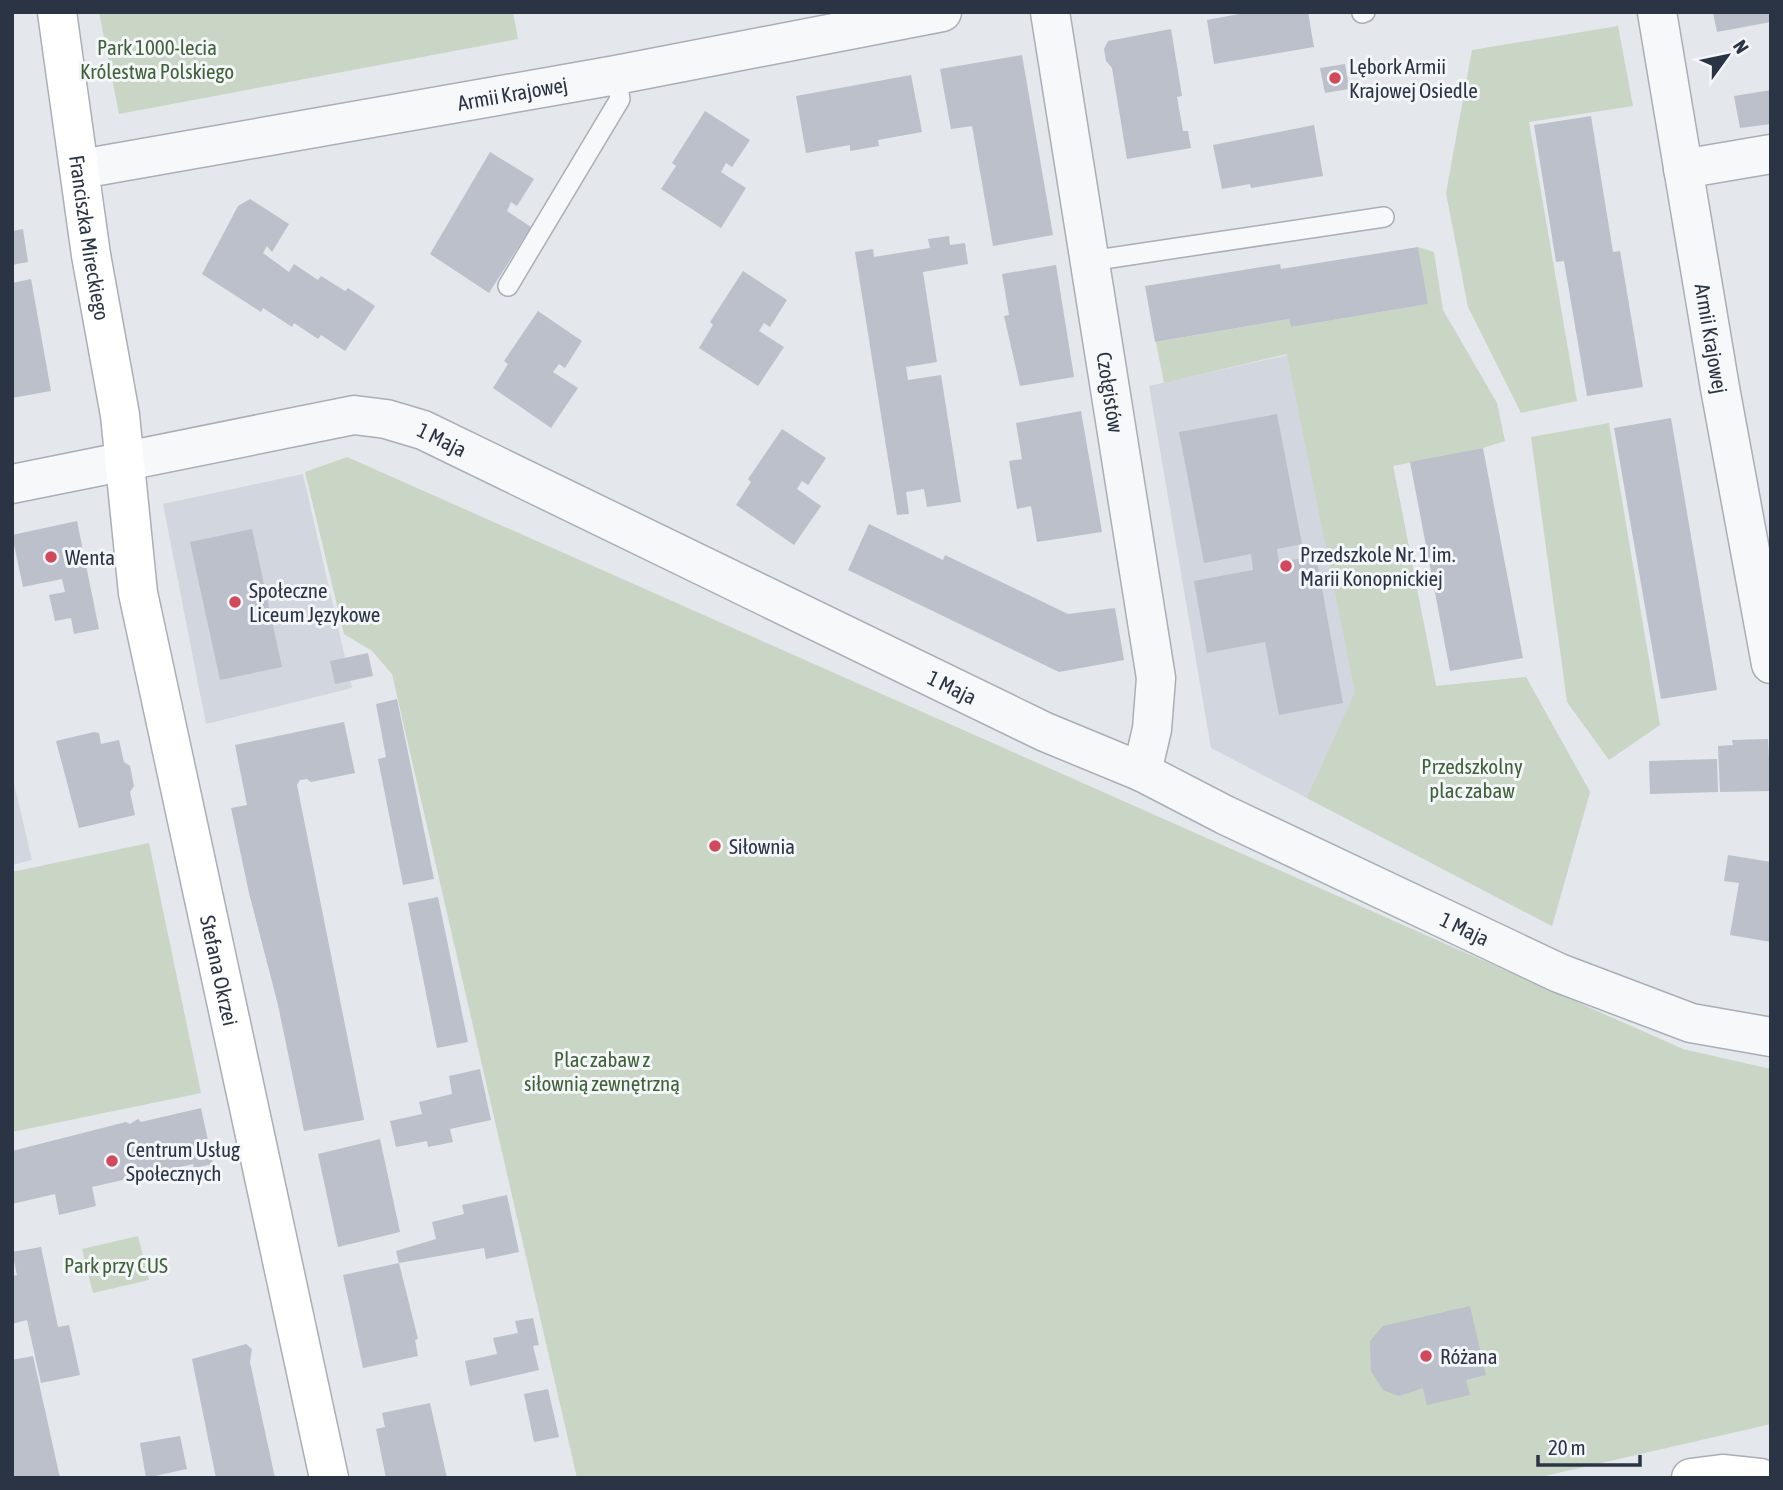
<svg xmlns="http://www.w3.org/2000/svg" width="1783" height="1490" viewBox="0 0 1783 1490" font-family="'Asap Condensed',sans-serif">
<style>
.built{fill:#d2d6de}
.green{fill:#c9d6c5}
.building{fill:#bbc0ca}
.lines{fill:none;stroke-linecap:round;stroke-linejoin:round}
.lane-casing{stroke:#a9aeb7;stroke-width:22}
.street-casing{stroke:#a9aeb7;stroke-width:41}
.secondary-casing{stroke:#a9aeb7;stroke-width:41}
.lane{stroke:#f7f8fa;stroke-width:19}
.street{stroke:#f7f8fa;stroke-width:38}
.secondary{stroke:#fff;stroke-width:38}
.poi-dot{fill:#d1495b;stroke:#f4f6f9;stroke-width:2.5}
.labels{text-anchor:middle;dominant-baseline:central;stroke-width:6;stroke-linejoin:round;paint-order:stroke}
.park-label{font-size:21px;fill:#3f6138;stroke:#f4f6f9}
.poi-label{font-size:21px;fill:#2b3445;stroke:#f4f6f9;text-anchor:start}
.street-label{font-size:21px;fill:#2b3445;stroke:#f4f6f9}
</style>
<rect width="100%" height="100%" fill="#e4e7ec"/>
<g class="built">
<path d="M1368,337L1436,686L1526,677L1590,792L1552,926L1211,748L1149,386Z"/>
<path d="M303,474L352,688L206,724L163,504Z"/>
<path d="M12,775L32,860L12,865Z"/>
</g>
<g class="green">
<path d="M99,12H513L518,39L119,114Z"/>
<path d="M1618,26L1633,106L1529,122L1577,401L1521,413L1468,307L1446,193L1472,50Z"/>
<path d="M1418,247L1434,252L1443,310L1497,403L1505,441L1483,448L1393,466L1436,686L1526,677L1590,792L1552,926L1307,798L1355,692L1287,354L1164,383L1156,342L1289,319L1291,327L1427,304Z"/>
<path d="M1609,423L1660,725L1609,760L1567,702L1531,437Z"/>
<path d="M347,457L1683,1049L1771,1069V1424L1536,1478H577L392,674L372,651L344,634L305,472Z"/>
<path d="M149,843L201,1093L12,1132V872Z"/>
<path d="M138,1236L149,1280L93,1293L82,1249Z"/>
</g>
<g class="building">
<path d="M1250,12H1308L1314,47L1214,64L1207,20Z"/>
<path d="M1713,12H1771V22L1717,32Z"/>
<path d="M1171,29L1182,96L1177,97L1183,131H1188L1191,148L1127,159L1112,68L1106,61L1104,49L1108,41Z"/>
<path d="M1022,55L1053,235L993,246L972,126L951,129L940,69Z"/>
<path d="M1345,64L1349,89L1325,93L1320,68Z"/>
<path d="M911,75L922,132L878,140L879,146L850,151V145L806,153L796,96Z"/>
<path d="M1771,90V124L1740,128L1734,96Z"/>
<path d="M705,111L750,140L732,167L726,163L721,172L746,188L721,228L661,189L676,166L672,163Z"/>
<path d="M1591,116L1613,252L1620,251L1643,387L1587,396L1564,261L1556,262L1534,125Z"/>
<path d="M1314,125L1323,176L1251,188L1250,184L1222,189L1213,145Z"/>
<path d="M490,152L534,179L517,206L511,202L507,211L531,227L489,293L430,254Z"/>
<path d="M250,199L289,224L272,252L267,246L263,253L289,272L294,264L318,280L321,276L345,291L348,288L375,306L345,351L321,335L318,339L294,323L292,327L263,308L261,312L202,274L238,206Z"/>
<path d="M23,229L28,262L12,265V231Z"/>
<path d="M949,236L950,245L965,243L968,264L923,272L937,362L906,367L908,380L941,375L961,502L927,507L924,489L906,492L909,514L897,515L855,252L873,249L874,257L930,248L928,239Z"/>
<path d="M1418,247L1428,304L1291,327L1289,319L1155,342L1145,286L1280,264L1281,269Z"/>
<path d="M1056,265L1074,377L1020,386L1004,316L1009,315L1002,274Z"/>
<path d="M743,271L787,300L770,327L764,323L759,331L784,347L758,386L699,348L713,325L710,322Z"/>
<path d="M31,279L51,391L12,398V283Z"/>
<path d="M538,311L582,341L565,368L559,364L553,372L578,388L551,428L493,388L508,364L504,361Z"/>
<path d="M1081,411L1102,532L1037,542L1031,506L1017,509L1009,461L1022,459L1016,423Z"/>
<path d="M1277,414L1302,544L1277,549L1279,562L1316,556L1343,703L1279,715L1265,642L1207,653L1194,581L1253,570L1251,554L1204,563L1179,432Z"/>
<path d="M1671,418L1717,690L1661,699L1614,428Z"/>
<path d="M782,429L826,458L808,485L802,481L797,489L821,506L794,545L736,505L751,482L748,479Z"/>
<path d="M1483,448L1523,658L1450,671L1410,462Z"/>
<path d="M77,521L99,629L74,634L71,618L55,621L49,595L65,592L62,579L23,587L12,535Z"/>
<path d="M869,524L943,560L945,555L1068,614L1115,608L1124,660L1059,672L848,570Z"/>
<path d="M252,529L282,667L220,680L190,542Z"/>
<path d="M368,653L373,676L335,684L330,661Z"/>
<path d="M397,699L434,879L403,885L378,759L386,757L376,704Z"/>
<path d="M344,722L355,773L311,782L307,779L300,780L297,785L364,1120L304,1131L278,1005L249,893L231,808L247,805L235,745Z"/>
<path d="M94,732L99,733L101,744L119,740L124,762L130,766L134,786L130,792L135,815L79,828L56,741Z"/>
<path d="M1768,739L1771,791L1720,792L1718,746L1733,745L1732,740Z"/>
<path d="M1717,759L1718,792L1650,794L1649,761Z"/>
<path d="M1728,855L1771,862V942L1730,935L1739,883L1724,881Z"/>
<path d="M438,897L468,1042L437,1048L408,903Z"/>
<path d="M480,1069L491,1120L450,1129L453,1142L428,1147L427,1141L396,1147L390,1121L422,1114L419,1102L452,1094L449,1076Z"/>
<path d="M201,1108L213,1164L194,1168L193,1164L92,1187L96,1206L59,1215L55,1194L12,1204V1151L126,1122L130,1124L138,1119L141,1122Z"/>
<path d="M380,1139L400,1232L338,1247L318,1154Z"/>
<path d="M507,1195L519,1252L486,1259L484,1248L399,1263L396,1251L436,1239L432,1222L464,1214L462,1205Z"/>
<path d="M41,1247L58,1327L69,1325L80,1375L41,1383L27,1320L12,1324V1276L17,1275L12,1252Z"/>
<path d="M399,1263L418,1339L415,1340L418,1356L363,1368L343,1275Z"/>
<path d="M1470,1306L1486,1375L1466,1380L1470,1395L1427,1405L1423,1388L1399,1396L1383,1390L1371,1371L1370,1341L1383,1326Z"/>
<path d="M533,1318L539,1345L533,1346L539,1370L470,1386L465,1361L497,1354L493,1338L518,1333L515,1321Z"/>
<path d="M246,1344L252,1349L250,1362L275,1478H216L192,1359Z"/>
<path d="M33,1356L60,1478H12V1360Z"/>
<path d="M548,1389L559,1437L534,1442L524,1394Z"/>
<path d="M430,1403L447,1478H386L376,1429L385,1427L382,1413Z"/>
<path d="M180,1436L187,1469L146,1478L140,1443Z"/>
</g>
<g class="lines">
<g class="lane-casing">
<g id="lane">
<path d="M1362,13L1365,12"/>
<path d="M1090,261L1384,217"/>
<path d="M508,286L620,99L616,75"/>
</g>
</g>
<g class="street-casing">
<g id="street">
<path id="s1" d="M1050,12L1156,678L1152,729L1142,772"/>
<path id="s2" d="M1657,12L1720,388L1771,664"/>
<path id="s3" d="M81,169L616,75L942,12"/>
<path d="M1683,169L1771,154"/>
<path id="s4" d="M12,484L354,415L386,419L423,430L1045,732L1142,772L1225,815L1559,973L1691,1023L1771,1037"/>
</g>
</g>
<g class="secondary-casing">
<g id="secondary">
<path id="s5" d="M57,12L91,255L120,415L138,593L329,1478"/>
<path d="M1691,1478L1722,1474L1760,1478"/>
</g>
</g>
<use href="#lane" class="lane"/>
<use href="#street" class="street"/>
<use href="#secondary" class="secondary"/>
</g>
<g class="poi-dot">
<circle cx="1335" cy="78" r="7"/>
<circle cx="51" cy="557" r="7"/>
<circle cx="1286" cy="566" r="7"/>
<circle cx="235" cy="602" r="7"/>
<circle cx="715" cy="846" r="7"/>
<circle cx="112" cy="1161" r="7"/>
<circle cx="1426" cy="1356" r="7"/>
</g>
<g class="labels">
<g class="park-label">
<text x="157" y="47">Park 1000-lecia<tspan x="157" dy="24">Królestwa Polskiego</tspan></text>
<text x="1472" y="766">Przedszkolny<tspan x="1472" dy="24">plac zabaw</tspan></text>
<text x="602" y="1059">Plac zabaw z<tspan x="602" dy="24">siłownią zewnętrzną</tspan></text>
<text x="116" y="1265">Park przy CUS</text>
</g>
<g class="poi-label">
<text x="1349" y="66">Lębork Armii<tspan x="1349" dy="24">Krajowej Osiedle</tspan></text>
<text x="1300" y="554">Przedszkole Nr. 1 im.<tspan x="1300" dy="24">Marii Konopnickiej</tspan></text>
<text x="65" y="557">Wenta</text>
<text x="249" y="590">Społeczne<tspan x="249" dy="24">Liceum Językowe</tspan></text>
<text x="729" y="846">Siłownia</text>
<text x="126" y="1149">Centrum Usług<tspan x="126" dy="24">Społecznych</tspan></text>
<text x="1440" y="1356">Różana</text>
</g>
<g class="street-label">
<text stroke="none"><textPath href="#s3" startOffset="438">Armii Krajowej</textPath></text>
<text stroke="none"><textPath href="#s5" startOffset="228">Franciszka Mireckiego</textPath></text>
<text stroke="none"><textPath href="#s2" startOffset="331">Armii Krajowej</textPath></text>
<text stroke="none"><textPath href="#s1" startOffset="385">Czołgistów</textPath></text>
<text stroke="none"><textPath href="#s4" startOffset="441">1 Maja</textPath></text>
<text stroke="none"><textPath href="#s4" startOffset="1008">1 Maja</textPath></text>
<text stroke="none"><textPath href="#s4" startOffset="1575">1 Maja</textPath></text>
<text stroke="none"><textPath href="#s5" startOffset="973">Stefana Okrzei</textPath></text>
</g>
</g>
<rect width="1783" height="1490" fill="none" stroke="#2b3445" stroke-width="28"/>
<g transform="translate(1727 56) rotate(57)" stroke="#f4f6f9" stroke-width="5" paint-order="stroke">
<path d="M0-5L12 26L0 18L-12 26Z" fill="#2b3445"/>
<text y="-10" font-size="19" font-weight="bold" text-anchor="middle" fill="#2b3445">N</text>
</g>
<path d="M1538 1455v10h102v-10" fill="none" stroke="#2b3445" stroke-width="3.5"/>
<text x="1548" y="1455" font-size="21" fill="#2b3445" stroke="#f4f6f9" stroke-width="5" paint-order="stroke">20 m</text>
</svg>
